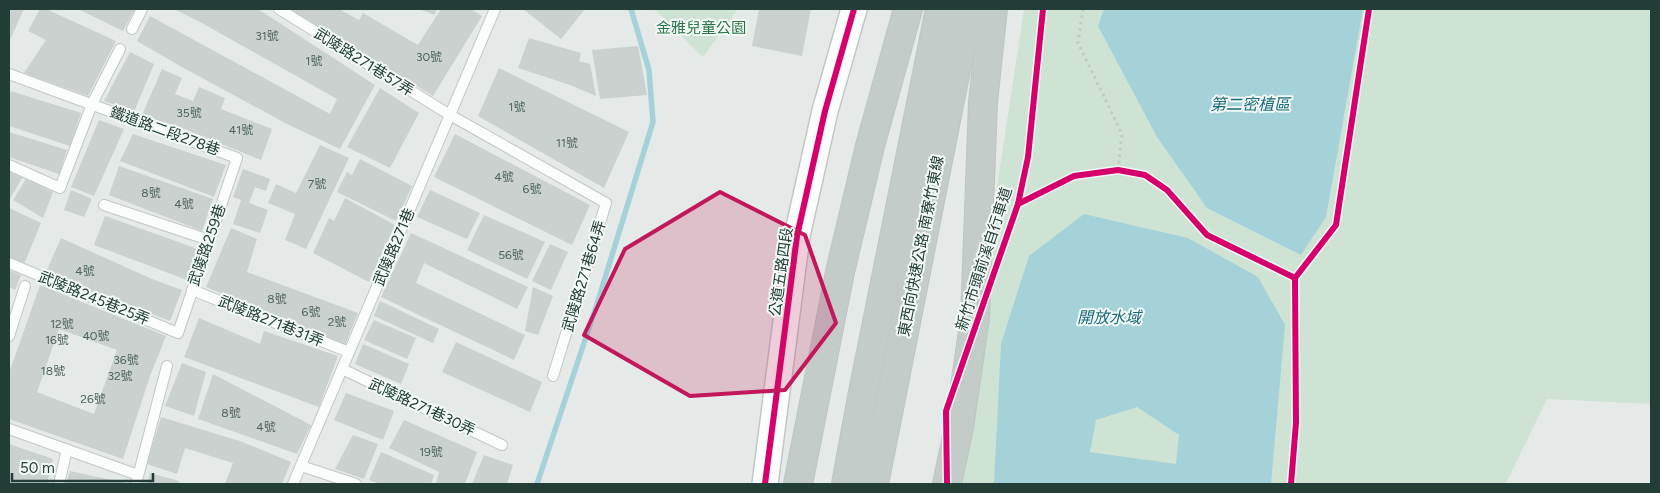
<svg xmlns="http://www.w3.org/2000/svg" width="1660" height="493" viewBox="0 0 1660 493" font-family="Figtree,'Noto Sans TC',sans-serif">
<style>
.green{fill:#cee3d4}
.water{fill:#a5d2d9;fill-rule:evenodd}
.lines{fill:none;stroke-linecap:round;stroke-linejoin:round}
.stream{stroke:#a5d2d9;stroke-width:5.5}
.building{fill:#cbd1cf;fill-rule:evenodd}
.service-casing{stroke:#c2c7c5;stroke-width:12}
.tertiary-casing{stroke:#c2c7c5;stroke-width:28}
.trunk-casing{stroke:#bdc6c3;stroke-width:30}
.path{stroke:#c1cac6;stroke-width:3;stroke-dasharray:2.5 4;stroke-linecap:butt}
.service{stroke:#fbfcfc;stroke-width:10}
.tertiary{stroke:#fbfcfc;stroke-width:25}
.trunk{stroke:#c4ccca;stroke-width:28}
.cycleway-casing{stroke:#f3f9f6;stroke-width:9}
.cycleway{stroke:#d6006c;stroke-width:6}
.marked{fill:#c2185b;fill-opacity:0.2;stroke:#c2185b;stroke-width:4;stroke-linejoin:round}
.labels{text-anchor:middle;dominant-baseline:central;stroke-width:4;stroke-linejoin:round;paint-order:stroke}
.number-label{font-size:12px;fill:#4d645d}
.park-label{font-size:15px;fill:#2b7648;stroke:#f3f9f6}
.street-label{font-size:15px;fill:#223e36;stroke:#f3f9f6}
.water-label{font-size:16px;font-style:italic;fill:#1a6b7b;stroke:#f3f9f6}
</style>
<rect width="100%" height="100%" fill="#e5eae8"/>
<g class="green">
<path d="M654,9H738L703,57Z"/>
<path d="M1024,9H1651V404L1547,399L1506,484H952Z"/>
</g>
<g class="water">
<path d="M1104,9H1363L1326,217L1301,255L1207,208L1157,137L1098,26Z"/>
<path d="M1084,214L1188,238L1258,277L1285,325L1271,484H994L1001,344L1029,256ZM1137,407L1179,435L1176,464L1090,452L1096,420Z"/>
</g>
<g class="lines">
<path class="stream" d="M537,484L597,304L653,122L649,70L631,9"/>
</g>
<g class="building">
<path d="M9,9H24L9,42Z"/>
<path d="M40,9H46L116,41L88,96L24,73L46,40L28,31Z"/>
<path d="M78,9H135L123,31Z"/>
<path d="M174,9H258L375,85L340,149L287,124L180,66L137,41L150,16L330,114L337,99L202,23Z"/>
<path d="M288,9H339L359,20L363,13L418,45L441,9H471L482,16L433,96Z"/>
<path d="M419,9H437L434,15Z"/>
<path d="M523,9H585L561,39Z"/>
<path d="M759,9H811L802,56L752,46Z"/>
<path d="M529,38L581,53L579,61L590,64L596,96L570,85L518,68Z"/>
<path d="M638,46L647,95L600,99L592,50Z"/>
<path d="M130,52L154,64L134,112L104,101Z"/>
<path d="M499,68L629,132L604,188L478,116Z"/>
<path d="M162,69L182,78L175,94L193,101L199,87L225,98L221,109L272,129L261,160L182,128L142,115Z"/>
<path d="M380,88L419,113L390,168L347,147Z"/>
<path d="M11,91L81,113L70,146L9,126V97Z"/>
<path d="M99,120L124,129L94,196L71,187Z"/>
<path d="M9,132L67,150L59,174L9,157Z"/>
<path d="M133,134L226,165L214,197L120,161Z"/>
<path d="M455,134L590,205L572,245L434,177Z"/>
<path d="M320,145L349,158L306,249L285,240L295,214L268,203L276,184L296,193Z"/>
<path d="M360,159L412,186L396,221L337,192L347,172L352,175Z"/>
<path d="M119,166L213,199L202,231L109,195Z"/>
<path d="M243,169L270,179L266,191L255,187L249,203L268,210L260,233L233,224L241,200L233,197Z"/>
<path d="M9,171L22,178L9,201Z"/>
<path d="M26,179L53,192L43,218L13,200Z"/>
<path d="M71,190L92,199L84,217L64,210Z"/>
<path d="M430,190L480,213L467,239L417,217Z"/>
<path d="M345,198L395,225L369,282L313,253L329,218L334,221Z"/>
<path d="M9,208L41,223L24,264L9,257Z"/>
<path d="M484,215L545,242L527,279L467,250Z"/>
<path d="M105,216L198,249L187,280L94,245Z"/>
<path d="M231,228L257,239L247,272L358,313L345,345L206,287Z"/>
<path d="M411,233L528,287L517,309L424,263L416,283L525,335L514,360L381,297Z"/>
<path d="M61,238L152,279L182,290L170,321L78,285L47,270Z"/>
<path d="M550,244L568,252L551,290L532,281Z"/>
<path d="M9,270L21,275L15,290L9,287Z"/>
<path d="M40,285L166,336L150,376L123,459L9,419V373ZM59,329L117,350L94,414L37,392Z"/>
<path d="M533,287L553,296L538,335L525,331Z"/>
<path d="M380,301L439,329L433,343L374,316Z"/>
<path d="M199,318L260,344L264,331L338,356L319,407L184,357Z"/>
<path d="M374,320L416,338L407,359L364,340Z"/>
<path d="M456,342L542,382L530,412L442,372Z"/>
<path d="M363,344L409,364L401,384L355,364Z"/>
<path d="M182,363L206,372L194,416L165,406Z"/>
<path d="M213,374L311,425L297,454L198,419Z"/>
<path d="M346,393L394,411L383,440L334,420Z"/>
<path d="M161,417L240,441L291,462L282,484H225L233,463L185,448L177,474L147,464Z"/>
<path d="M404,420L477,452L465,484H436L439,472L389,448Z"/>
<path d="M353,435L378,444L364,479L335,469Z"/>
<path d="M9,444L53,459L47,484H9Z"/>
<path d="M381,452L434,475L431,484H380L369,480Z"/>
<path d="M484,455L513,465L507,484H472Z"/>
<path d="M70,471L125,483V484H66Z"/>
<path d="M150,473L179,481V484H147Z"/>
</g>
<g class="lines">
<g class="service-casing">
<g id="service">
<path d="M279,9L450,115L606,203L553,376"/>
<path d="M132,29L142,9"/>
<path d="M9,74L237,158L178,333L9,263"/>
<path d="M9,165L60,188L92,104L120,49"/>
<path d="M104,205L209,240"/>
<path d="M192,290L349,352"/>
<path d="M9,336L25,286"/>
<path d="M342,369L502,445"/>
<path d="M9,429L138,475"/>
<path d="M301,466L356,484"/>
<path d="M59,484L67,449"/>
<path d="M136,484L167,366"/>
<path d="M293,484L495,9"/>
</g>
</g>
<g class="tertiary-casing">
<path id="tertiary" d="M765,484L797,236L825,111L854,9"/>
</g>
<g class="trunk-casing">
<g id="trunk">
<path d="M798,484L840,272L870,146L908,9"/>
<path d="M846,484L862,397L940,9"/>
<path d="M874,484L968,9"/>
<path d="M947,484L959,427L975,318L983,102L993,9"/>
</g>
</g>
<path class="path" d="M1083,9L1078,43L1122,134L1118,170"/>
<use href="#service" class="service"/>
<use href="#tertiary" class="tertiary"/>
<use href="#trunk" class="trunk"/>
<g class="cycleway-casing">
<g id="cycleway">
<path d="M1018,204L1074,176L1118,170L1145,175L1167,190L1207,235L1295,278"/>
<path d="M765,484L797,236L825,111L854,9"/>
<path d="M947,484L946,411L1018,204L1028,157L1043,9"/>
<path d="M1291,484L1296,423L1295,278L1336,225L1369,9"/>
</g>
</g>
<use href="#cycleway" class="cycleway"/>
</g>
<path class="marked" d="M720,192L805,235L836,323L785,390L690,396L584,335L625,249Z"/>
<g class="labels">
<g class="number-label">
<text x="267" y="36">31號</text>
<text x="429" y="57">30號</text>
<text x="314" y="61">1號</text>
<text x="517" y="107">1號</text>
<text x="189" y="113">35號</text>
<text x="241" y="130">41號</text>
<text x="567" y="143">11號</text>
<text x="504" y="177">4號</text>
<text x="317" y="184">7號</text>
<text x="532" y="189">6號</text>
<text x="151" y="193">8號</text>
<text x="184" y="204">4號</text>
<text x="511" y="255">56號</text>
<text x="85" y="271">4號</text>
<text x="277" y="299">8號</text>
<text x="311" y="312">6號</text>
<text x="337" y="322">2號</text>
<text x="62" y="324">12號</text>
<text x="96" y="336">40號</text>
<text x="57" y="340">16號</text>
<text x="126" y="360">36號</text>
<text x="53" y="371">18號</text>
<text x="120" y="376">32號</text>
<text x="93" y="399">26號</text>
<text x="231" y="413">8號</text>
<text x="266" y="427">4號</text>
<text x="431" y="452">19號</text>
</g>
<g class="park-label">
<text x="701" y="28">金雅兒童公園</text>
</g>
<g class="street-label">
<text transform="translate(364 62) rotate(32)">武陵路271巷57弄</text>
<text transform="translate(165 131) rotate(20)">鐵道路二段278巷</text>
<text transform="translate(207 245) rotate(-71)">武陵路259巷</text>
<text transform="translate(921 246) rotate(-79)">東西向快速公路 南寮竹東線</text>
<text transform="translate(394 247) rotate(-67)">武陵路271巷</text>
<text transform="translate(984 259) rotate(-72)">新竹市頭前溪自行車道</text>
<text transform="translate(781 272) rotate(-82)">公道五路四段</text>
<text transform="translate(584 276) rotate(-73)">武陵路271巷64弄</text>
<text transform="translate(94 298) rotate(22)">武陵路245巷25弄</text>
<text transform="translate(271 321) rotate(22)">武陵路271巷31弄</text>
<text transform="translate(422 407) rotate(25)">武陵路271巷30弄</text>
</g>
<g class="water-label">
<text x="1250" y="104">第二密植區</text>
<text x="1109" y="317">開放水域</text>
</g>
</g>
<rect width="1660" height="493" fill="none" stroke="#223e36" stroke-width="20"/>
<path d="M12 473v8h141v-8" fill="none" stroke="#223e36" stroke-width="2.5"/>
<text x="20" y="473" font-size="15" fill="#223e36" stroke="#f3f9f6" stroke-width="4" paint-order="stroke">50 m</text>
</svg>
